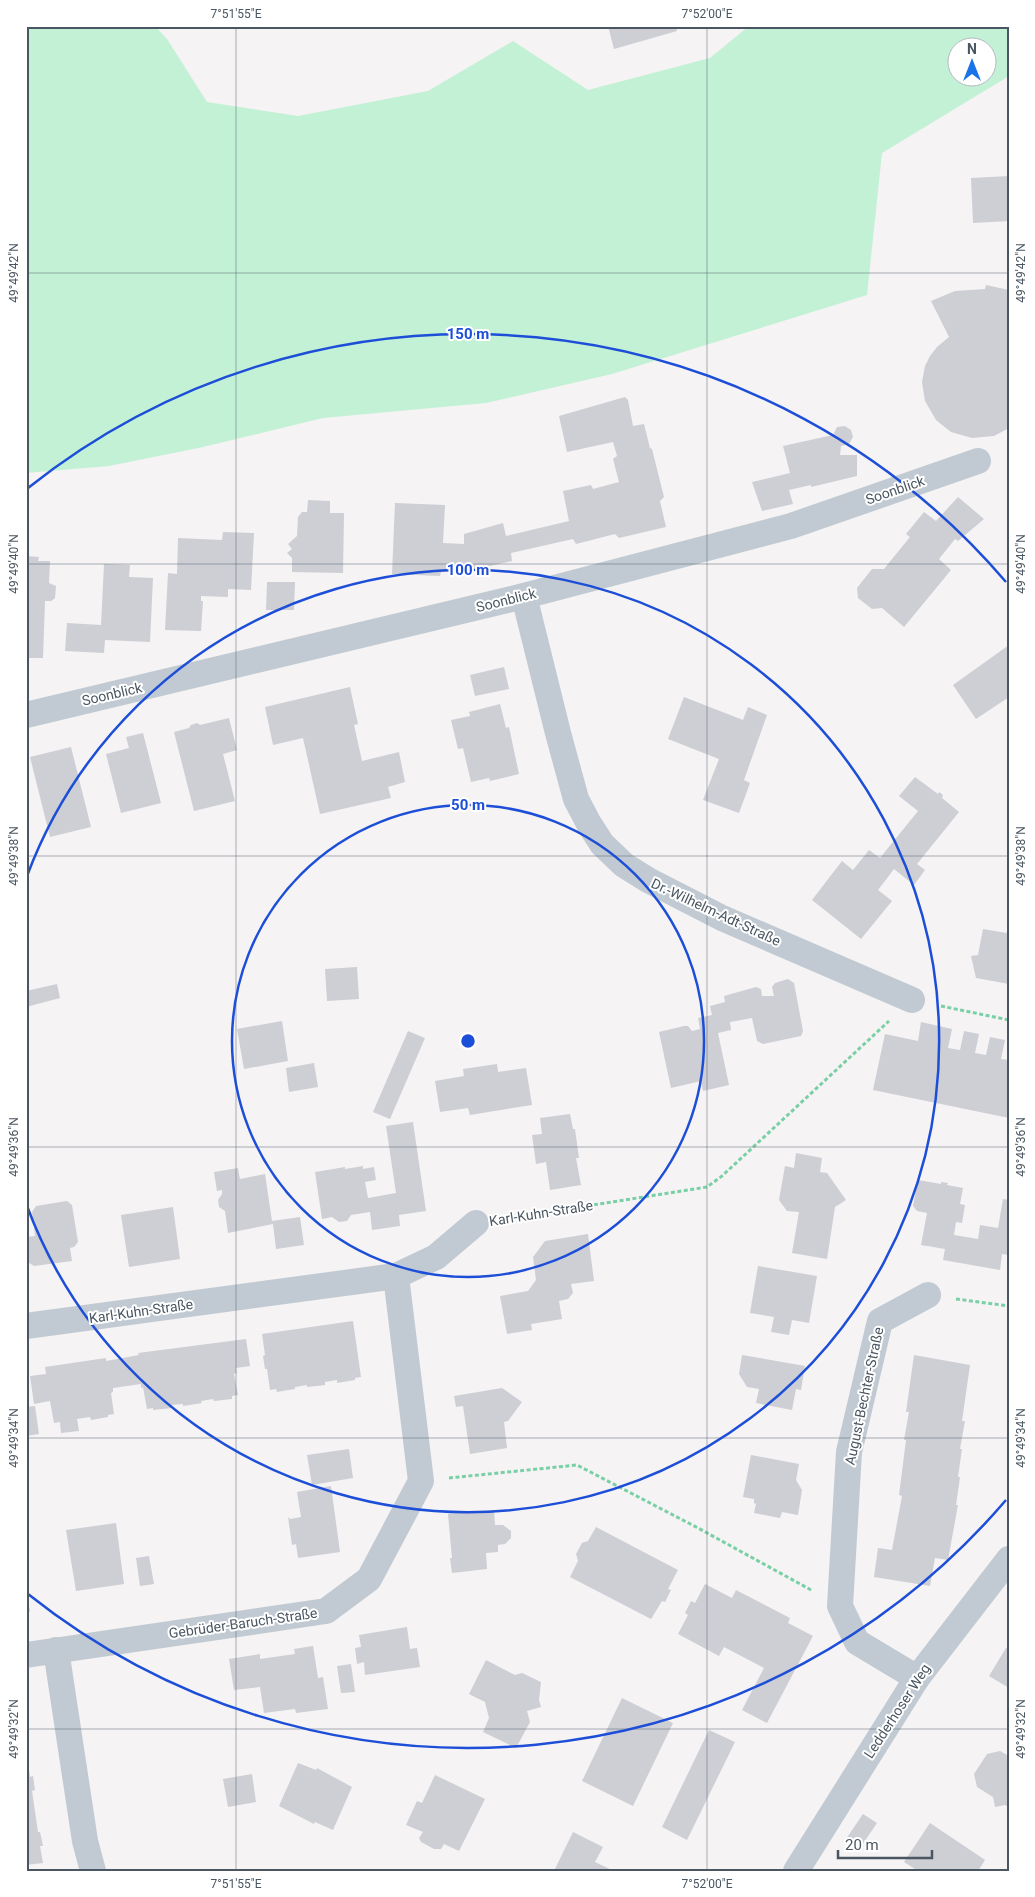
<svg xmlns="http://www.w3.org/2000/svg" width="1035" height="1897" viewBox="0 0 1035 1897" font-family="Roboto,sans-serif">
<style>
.green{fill:#c3f1d5;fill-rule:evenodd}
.building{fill:#cdcfd5}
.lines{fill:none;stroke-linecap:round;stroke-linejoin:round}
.path{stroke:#7ad0a6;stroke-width:3;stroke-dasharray:4 2.5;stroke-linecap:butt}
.street{stroke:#c1cad2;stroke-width:26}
.ticks{fill:none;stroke:#4a5661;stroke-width:1;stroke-opacity:0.45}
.ring{fill:none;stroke:#1d4ed8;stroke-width:2.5}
.labels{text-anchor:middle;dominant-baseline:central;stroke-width:4;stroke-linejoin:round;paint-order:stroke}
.street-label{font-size:14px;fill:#4a5661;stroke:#fff}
.centre{fill:#1d4ed8;stroke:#fff;stroke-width:2.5}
.ring-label{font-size:15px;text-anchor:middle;font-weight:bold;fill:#1d4ed8;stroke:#fff;stroke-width:4;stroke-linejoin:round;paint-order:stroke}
.neatline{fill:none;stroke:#4a5661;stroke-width:2}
.ticks-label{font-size:12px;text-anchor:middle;fill:#4a5661}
</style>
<rect width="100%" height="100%" fill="#f5f3f3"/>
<path class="green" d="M26,26H155L167,39L207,102L298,116L428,91L513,41L588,90L710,58L749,26H1009V76L882,153L867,295L612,374L486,403L323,418L203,447L109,466L26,473ZM958,48H988V78H958Z"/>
<g class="building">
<path d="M608,26H676L677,31L614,49Z"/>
<path d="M1009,176V221L973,223L971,178Z"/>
<path d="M986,285L1009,290V428L994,436L972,438L951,432L936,420L925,401L922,382L925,366L930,356L937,347L949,337L931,301L955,291L985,289Z"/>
<path d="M625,397L628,400L633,426L644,424L650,448L652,449L664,497L660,501L666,527L619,538L615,534L576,544L573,539L511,553L512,561L463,572H441L440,576L392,574L395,503L445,505L443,543L464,544V534L503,523L506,536L569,521L563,491L591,485L593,489L619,482L613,459L617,456L613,442L567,452L559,416Z"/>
<path d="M845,426L851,430L853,437L849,444L841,446L840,455H857V476L811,487V485L789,490L793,504L762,511L752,482L790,473L783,446L833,435L837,427Z"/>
<path d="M958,497L984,519L958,541L955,539L939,559L951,570L904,627L882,608L872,609L858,598L857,588L872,569H884L910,537L906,534L924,512L936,521Z"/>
<path d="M308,500L330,501V513H344L343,573L292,572V558L287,553L292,549L288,544L297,536L298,517L302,512H307Z"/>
<path d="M223,532L254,533L251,590L228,589V597L201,596V601H203L201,631L165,630L168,573L177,574L178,538L222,540Z"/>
<path d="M26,556L39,557L38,561H50L49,583L56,586L55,598L51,601H45L43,658H26Z"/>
<path d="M104,564L130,565L129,577L153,578L150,642L105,640L104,653L65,651L67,623L101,625Z"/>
<path d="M267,582H295L294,610H266Z"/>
<path d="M1009,645V697L976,719L953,685Z"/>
<path d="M504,667L509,689L475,696L470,675Z"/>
<path d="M350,687L358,724L354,725L362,761L399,752L405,782L388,787L391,798L320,814L303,738L273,745L265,707Z"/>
<path d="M684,697L743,720L748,707L767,715L744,780L750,783L739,813L703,800L719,759L668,739Z"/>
<path d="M500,704L506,728L509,727L519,774L490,781L489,778L471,782L463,748L458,749L451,720L470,716L469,712Z"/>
<path d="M229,718L237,750L223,754L235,801L194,811L174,732L189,728L191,725L197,723L200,725Z"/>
<path d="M143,733L161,803L121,813L106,754L129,748L126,737Z"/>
<path d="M71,747L91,827L50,837L30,757Z"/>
<path d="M915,777L938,794L939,792L943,795L942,798L959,812L917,864L925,870L914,885L894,869L878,890L892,901L861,939L812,900L842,861L853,870L869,850L880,858L918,811L899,796Z"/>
<path d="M983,929L1006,933L1009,931V984L976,978L971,956L978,955Z"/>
<path d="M357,967L359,999L327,1001L325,969Z"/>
<path d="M788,979L794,983L803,1031L801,1036L763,1044L757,1041L752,1018L730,1022L731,1030L718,1033L729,1085L703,1091L701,1081L671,1088L659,1032L684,1026H688L692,1031L700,1029L698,1018L712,1015L710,1006L725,1002L724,996L756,987L761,989L762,996H774L772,987L775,983Z"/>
<path d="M57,984L60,998L26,1007V991Z"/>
<path d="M282,1021L288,1061L244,1069L237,1029Z"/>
<path d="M921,1022L952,1029L948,1048L960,1050L964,1031L979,1034L975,1053L986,1055L990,1037L1005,1040L1001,1059L1009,1060V1118L873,1090L885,1034L918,1041Z"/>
<path d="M408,1031L425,1038L390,1119L373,1112Z"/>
<path d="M314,1063L318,1087L289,1092L286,1068Z"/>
<path d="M497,1064L498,1072L526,1068L532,1105L470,1115L468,1108L440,1112L435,1081L464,1076L463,1069Z"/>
<path d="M570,1114L573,1129H575L579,1158H576L581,1185L550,1190L546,1162L536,1164L532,1135L542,1134L540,1118Z"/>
<path d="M413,1122L426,1211L399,1215L400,1226L372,1230L370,1212L351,1215L347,1221L339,1222L332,1217L322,1219L315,1172L345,1167V1169L363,1166V1169L374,1167L376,1180L365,1182L368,1198L396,1193L386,1126Z"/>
<path d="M796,1153L822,1158L820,1172L827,1173L846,1200L835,1207L827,1259L792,1253L799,1212L787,1211L779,1200L785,1166L794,1168Z"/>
<path d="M238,1168L240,1179L265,1174L272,1221L300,1217L304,1245L276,1249L273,1224L228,1233L225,1211L219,1207L218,1200L222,1194V1190L217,1191L214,1172Z"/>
<path d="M918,1180L941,1184V1182L948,1183L947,1185L963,1188L960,1204L965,1205L962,1223L956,1222L954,1235L978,1239L980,1225L998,1228L1003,1199L1009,1200V1255L1002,1254L1000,1270L943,1260L945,1249L921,1245L927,1213L917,1211L913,1206Z"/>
<path d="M67,1201L72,1205L78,1242L74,1247L70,1248L72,1261L34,1266L26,1261V1237L35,1236L32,1212L36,1206Z"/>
<path d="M173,1207L180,1259L129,1267L121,1215Z"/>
<path d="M588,1234L594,1281L571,1284L573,1293L568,1299L559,1301L562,1319L531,1324L532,1330L507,1334L500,1296L528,1291L536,1280L533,1257L545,1241Z"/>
<path d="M758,1266L817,1276L809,1323L792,1320L789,1335L771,1332L774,1317L750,1313Z"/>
<path d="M353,1321L361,1377L355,1378V1380L337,1383V1380L325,1382V1385L307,1387V1385L295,1387V1389L277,1392L276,1389L270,1390L267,1369H265L263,1356L265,1355L262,1334Z"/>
<path d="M246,1339L250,1366L236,1368L237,1373L234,1374L238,1395L232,1396V1399L214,1401L213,1399L201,1401L202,1403L183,1406V1404L171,1405L172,1408L153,1410V1408L147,1409L143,1387L141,1388V1384L113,1388V1392L111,1393L114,1414L108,1415V1417L91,1420L90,1417L77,1419L79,1431L61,1433L60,1422L54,1423L50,1401L34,1404L30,1376L46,1374L45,1367L106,1358V1361L139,1355L138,1353Z"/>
<path d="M742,1355L805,1366L801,1390L796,1389L792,1410L756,1403L759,1389L747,1387L739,1374Z"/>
<path d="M914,1355L970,1365L962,1421H965L960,1449H962L958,1477H960L956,1505H958L948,1560L935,1558L930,1586L874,1577L878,1548L892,1550L902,1496L899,1495L906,1440H904L909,1412H906Z"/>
<path d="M502,1388L522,1402L508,1421L504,1422L507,1448L470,1454L463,1406L456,1407L454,1396Z"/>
<path d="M35,1406L39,1434L26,1436V1407Z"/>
<path d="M349,1449L353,1478L312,1485L307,1455Z"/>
<path d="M751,1455L799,1464L796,1480L802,1490L798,1515L782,1512L780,1518L754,1513L756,1504L754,1503V1499L743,1497Z"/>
<path d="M331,1486L340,1552L298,1558L296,1544L292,1545L288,1517L290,1519L301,1517L297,1492Z"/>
<path d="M494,1510L495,1525H503L511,1531V1538L505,1544L498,1545V1552L486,1553L487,1569L452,1573L450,1558H452L448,1514Z"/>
<path d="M116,1523L124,1584L76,1591L66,1530Z"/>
<path d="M596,1527L678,1570L668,1589L671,1590L665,1602L662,1601L651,1619L570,1577L578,1561L576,1554L582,1543L588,1541Z"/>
<path d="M149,1556L154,1584L140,1586L136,1558Z"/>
<path d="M705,1584L732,1598L736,1590L790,1618L788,1623L813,1636L767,1723L742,1710L764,1668L724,1647L719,1656L678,1634L688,1615L685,1613L691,1601L695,1603Z"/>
<path d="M26,1592L30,1611L26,1615Z"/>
<path d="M407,1627L410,1649L417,1648L420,1667L365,1675L364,1662L357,1664L355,1648L361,1647L359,1635Z"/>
<path d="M313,1646L318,1678L323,1677L328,1709L296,1713L295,1709L264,1713L260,1687L234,1690L229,1659L260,1654V1659L295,1654L294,1649Z"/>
<path d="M1006,1648L1009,1649V1688L989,1676Z"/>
<path d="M486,1660L515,1675L522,1673L541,1682L539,1700L541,1707L527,1711L530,1722L516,1748L483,1732L489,1718L485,1702L469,1694Z"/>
<path d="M351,1664L355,1692L341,1693L337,1666Z"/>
<path d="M622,1698L673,1723L633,1806L582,1781Z"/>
<path d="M709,1730L735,1742L687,1840L662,1827Z"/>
<path d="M1000,1751L1009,1756V1807L1005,1805L995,1807L993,1797L977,1787L974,1774L987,1754Z"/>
<path d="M27,1757L30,1777L33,1776L35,1790L32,1791L38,1832H40L43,1846H40L43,1863L26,1865Z"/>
<path d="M298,1763L316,1770L317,1768L352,1787L333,1830L315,1822L314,1824L279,1806Z"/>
<path d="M252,1774L256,1802L228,1807L223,1779Z"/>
<path d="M435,1775L485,1799L459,1851L444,1844L441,1849H434L421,1842L419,1838L423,1832L406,1825L417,1801L422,1803Z"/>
<path d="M863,1814L877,1823L860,1848L846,1839Z"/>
<path d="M930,1823L985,1860L978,1871H918L904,1862Z"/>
<path d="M573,1832L603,1847L595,1862L614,1871H554Z"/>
</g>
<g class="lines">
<g class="path">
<path d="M941,1006L1009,1020"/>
<path d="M504,1219L707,1187L722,1176L889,1021"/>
<path d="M956,1299L1009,1306"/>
<path d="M449,1478L577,1465L698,1528L813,1591"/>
</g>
<g class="street">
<path d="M524,596L558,733L576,799L588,822L602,844L624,865L648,880L722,918L912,1000"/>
<path d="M26,715L524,596L791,526L978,461"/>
<path d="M26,1326L396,1276L436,1257L476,1223"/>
<path d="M56,1650L85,1841L93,1871"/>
<path d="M26,1655L326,1611L369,1579L421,1481L396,1276"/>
<path d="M917,1678L857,1642L840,1606L849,1452L880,1321L928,1295"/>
<path d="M796,1871L917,1678L1009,1559"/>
</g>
</g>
<path class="ticks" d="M236,26V1871M707,26V1871M26,273H1009M26,564H1009M26,856H1009M26,1147H1009M26,1438H1009M26,1729H1009"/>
<g class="ring">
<circle cx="468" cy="1041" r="236"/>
<path d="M27 876A471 471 0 1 1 27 1206"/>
<path d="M1006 1500A707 707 0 0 1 28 1594M28 488A707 707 0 0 1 1006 582"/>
</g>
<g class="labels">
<g class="street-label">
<text transform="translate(895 490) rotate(-19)">Soonblick</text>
<text transform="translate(506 600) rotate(-14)">Soonblick</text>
<text transform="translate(112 694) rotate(-13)">Soonblick</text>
<text transform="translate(716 912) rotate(25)">Dr.-Wilhelm-Adt-Straße</text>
<text transform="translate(541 1213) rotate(-9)">Karl-Kuhn-Straße</text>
<text transform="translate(141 1311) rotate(-8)">Karl-Kuhn-Straße</text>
<text transform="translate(864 1396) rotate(-78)">August-Bechter-Straße</text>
<text transform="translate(243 1623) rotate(-8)">Gebrüder-Baruch-Straße</text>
<text transform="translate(897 1711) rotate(-57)">Ledderhoser Weg</text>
</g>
</g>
<circle cx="468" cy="1041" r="8" class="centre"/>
<g class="ring-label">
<text x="468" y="339">150 m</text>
<text x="468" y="575">100 m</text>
<text x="468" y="810">50 m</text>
</g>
<rect width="1035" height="1897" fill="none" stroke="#ffffff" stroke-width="55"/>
<g transform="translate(972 62)"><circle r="24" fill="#ffffff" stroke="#b7bbc0"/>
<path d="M0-4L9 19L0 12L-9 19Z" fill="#1a73e8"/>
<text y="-8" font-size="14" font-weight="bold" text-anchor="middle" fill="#4a5661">N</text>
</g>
<path d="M838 1850v8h94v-8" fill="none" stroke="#4a5661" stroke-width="2.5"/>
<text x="845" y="1850" font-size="15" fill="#4a5661" stroke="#ffffff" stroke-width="4" paint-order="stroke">20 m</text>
<rect x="28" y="28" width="980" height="1842" class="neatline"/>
<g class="ticks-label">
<text x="236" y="18">7°51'55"E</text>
<text x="707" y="18">7°52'00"E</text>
<text transform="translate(14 273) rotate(-90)" y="4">49°49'42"N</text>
<text transform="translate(1021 273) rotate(-90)" y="4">49°49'42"N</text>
<text transform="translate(14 564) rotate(-90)" y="4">49°49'40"N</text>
<text transform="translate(1021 564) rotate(-90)" y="4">49°49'40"N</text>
<text transform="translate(14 856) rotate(-90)" y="4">49°49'38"N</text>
<text transform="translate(1021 856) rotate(-90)" y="4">49°49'38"N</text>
<text transform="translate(14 1147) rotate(-90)" y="4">49°49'36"N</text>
<text transform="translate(1021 1147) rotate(-90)" y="4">49°49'36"N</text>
<text transform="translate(14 1438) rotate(-90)" y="4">49°49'34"N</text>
<text transform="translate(1021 1438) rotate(-90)" y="4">49°49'34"N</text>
<text transform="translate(14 1729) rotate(-90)" y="4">49°49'32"N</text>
<text transform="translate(1021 1729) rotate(-90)" y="4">49°49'32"N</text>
<text x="236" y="1888">7°51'55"E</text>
<text x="707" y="1888">7°52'00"E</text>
</g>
</svg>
